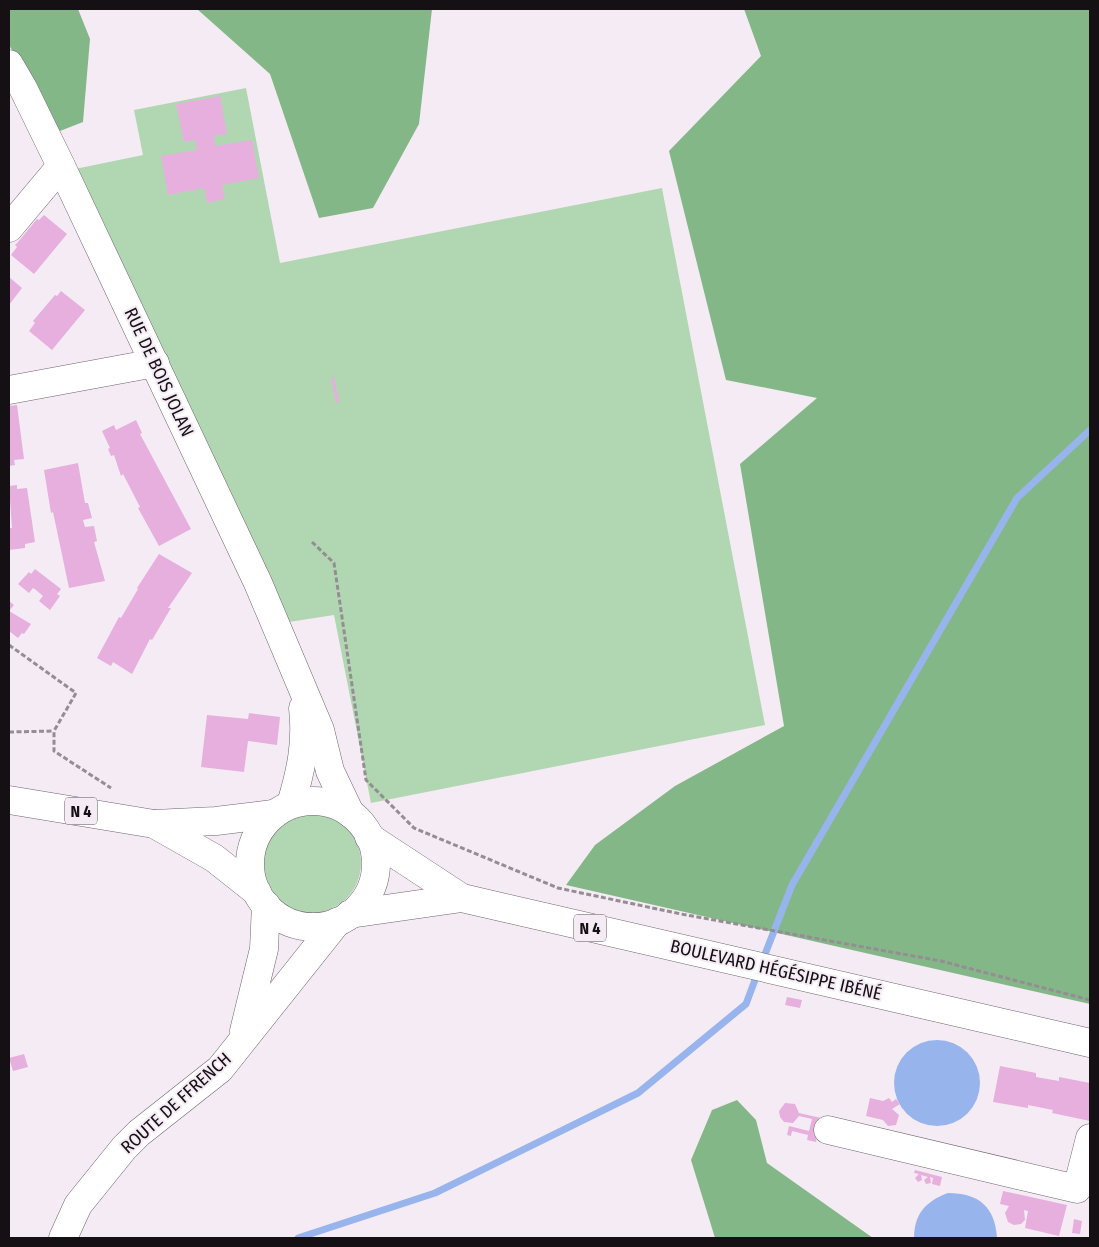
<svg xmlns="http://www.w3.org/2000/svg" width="1099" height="1247" viewBox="0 0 1099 1247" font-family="'Fira Sans Condensed',sans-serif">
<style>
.green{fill:#b1d7b2}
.forest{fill:#84b787}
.water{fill:#98b4ed}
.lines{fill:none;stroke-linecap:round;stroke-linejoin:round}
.stream{stroke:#98b4ed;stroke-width:7}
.building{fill:#e6afde}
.minor-casing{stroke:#6e656d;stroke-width:29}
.major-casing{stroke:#6e656d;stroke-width:29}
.path{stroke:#948d93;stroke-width:3;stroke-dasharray:5 2.5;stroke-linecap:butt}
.minor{stroke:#fff;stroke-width:28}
.major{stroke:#fff;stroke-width:28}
.labels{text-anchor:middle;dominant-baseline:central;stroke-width:4;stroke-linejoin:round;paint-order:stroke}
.shield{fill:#f5ebf4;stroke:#585256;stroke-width:1}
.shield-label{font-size:16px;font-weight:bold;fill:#141013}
.street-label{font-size:18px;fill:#141013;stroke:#f5ebf4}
</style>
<rect width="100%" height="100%" fill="#f5ebf4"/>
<g class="green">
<path d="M246,88L280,263L662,188L765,725L371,803L334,615L289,622L70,170L143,155L134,110Z"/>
<circle cx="311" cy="863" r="50"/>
</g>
<g class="forest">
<path d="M9,9H78L90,39L83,122L60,131L9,45Z"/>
<path d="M197,9H432L419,124L373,208L319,218L270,74Z"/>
<path d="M744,9H1090V1004L566,885L595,845L675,786L784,726L740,464L817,398L726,380L669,151L761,56Z"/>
<path d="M737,1100L756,1120L767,1163L873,1238H715L691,1160L712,1110Z"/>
</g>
<g class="water">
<circle cx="937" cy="1083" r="43"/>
<path d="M948,1193C979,1193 995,1207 997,1238H914C914,1214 926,1201 948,1193Z"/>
</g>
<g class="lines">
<g class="stream">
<path d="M762,962L792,885L1017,498L1090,430"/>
<path d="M298,1238L435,1193L638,1093L746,1004L758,972"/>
</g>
</g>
<g class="building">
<path d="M220,96L227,134L214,136L215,146L252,140L259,178L222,185L225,199L207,203L204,188L168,195L161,156L197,150L195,140L184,142L176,104Z"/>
<path d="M44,215L67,234L34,274L11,255L17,247L15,245L18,242L37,219L39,220Z"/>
<path d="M9,277L22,288L9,305Z"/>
<path d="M61,291L85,310L52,350L29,331L35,323L33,321L55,295L57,296Z"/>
<path d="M334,377L339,402L336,403L331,378Z"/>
<path d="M17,405L24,459L14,460L15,465L9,466V406Z"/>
<path d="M136,420L142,433L140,434L191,529L159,546L138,508L140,507L123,474L121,476L114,455L111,456L108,449L110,448L102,431L114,425L116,430Z"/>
<path d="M78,463L85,503H88L92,518L83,520L85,527L94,526L97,541L94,542L105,581L69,588L53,512L51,513L44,470Z"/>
<path d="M17,485V489L27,488L35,542L25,544V548L9,550V528H12L9,486Z"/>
<path d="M159,554L192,573L168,608H171L152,640L150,639L132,674L113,662L111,666L97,658L119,617L121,618L138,589L137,588Z"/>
<path d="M35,569L61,589L57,594L60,596L50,610L39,601L43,596L36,590L33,588L29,593L18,584L29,572L31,574Z"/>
<path d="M9,601L14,605L9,611L31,624L24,634L22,633L18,638L9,631Z"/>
<path d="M249,713L280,717L277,745L248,741L244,772L201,767L207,715L248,719Z"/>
<path d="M787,997L802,1000L800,1008L785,1005Z"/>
<path d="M24,1054L28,1067L13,1071L9,1058Z"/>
<path d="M1000,1066L1036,1073V1077L1059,1081V1077L1090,1083V1121L1052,1113L1053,1110L1028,1105V1108L993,1102Z"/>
<path d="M870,1098L883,1101L889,1098L892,1102L896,1099L900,1104L892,1109L899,1115L896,1125L888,1126L883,1120L866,1116Z"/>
<path d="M785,1103L795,1104L799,1113L821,1118L816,1142L807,1140L808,1135L792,1131L791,1136L787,1135L789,1126L809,1131L812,1119L799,1116L793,1123L784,1122L780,1117L779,1111Z"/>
<path d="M915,1170L942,1177L940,1186L932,1184L933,1178L930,1177L931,1183L926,1184L924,1180L928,1177L921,1175L922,1180L918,1182L915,1178L919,1174L914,1173Z"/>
<path d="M1003,1191L1067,1205L1059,1236L1025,1228L1028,1211L1024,1210L1025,1220L1021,1224L1014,1225L1008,1222L1005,1213L1009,1206L1000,1204Z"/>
<path d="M1074,1219L1082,1221L1080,1234L1072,1233Z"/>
</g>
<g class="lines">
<g class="minor-casing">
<g id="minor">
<path d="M9,64L23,88L61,166L258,583L320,730L330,771L350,813"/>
<path d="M9,228L61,166"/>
<path d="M9,390L155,363"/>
<path d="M291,804C301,771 307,742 303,708"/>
<path d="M828,1130L1077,1189L1090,1138"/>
</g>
</g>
<g class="major-casing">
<g id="major">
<path d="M9,800L154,824L216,821L273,814"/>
<circle cx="313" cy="864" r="63"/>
<path d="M154,824L214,858L257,892"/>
<path d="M369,837L462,898L1090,1043"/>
<path d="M350,914L462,898"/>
<path d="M244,1031L264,949L266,905"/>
<path d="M63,1238L78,1205L124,1148L139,1133L220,1069L337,922"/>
</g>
</g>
<g class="path">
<path d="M312,542L334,563L366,780L414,828L558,888L681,914L941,961L1090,1000"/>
<path d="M9,645L76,693L54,731V751L111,788"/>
<path d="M9,732L54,731"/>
</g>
<use href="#minor" class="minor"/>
<use href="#major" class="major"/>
</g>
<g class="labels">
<g class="shield">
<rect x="65" y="797.5" width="32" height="27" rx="4"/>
<rect x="574" y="914.5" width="32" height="27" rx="4"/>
</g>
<g class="shield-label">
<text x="81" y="811">N 4</text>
<text x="590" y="928">N 4</text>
</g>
<g class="street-label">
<text transform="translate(159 372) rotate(65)">RUE DE BOIS JOLAN</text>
<text transform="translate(776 970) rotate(13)">BOULEVARD HÉGÉSIPPE IBÉNÉ</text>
<text transform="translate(176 1103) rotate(-42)">ROUTE DE FFRENCH</text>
</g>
</g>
<rect width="1099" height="1247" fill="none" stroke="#141013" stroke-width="20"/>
</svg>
